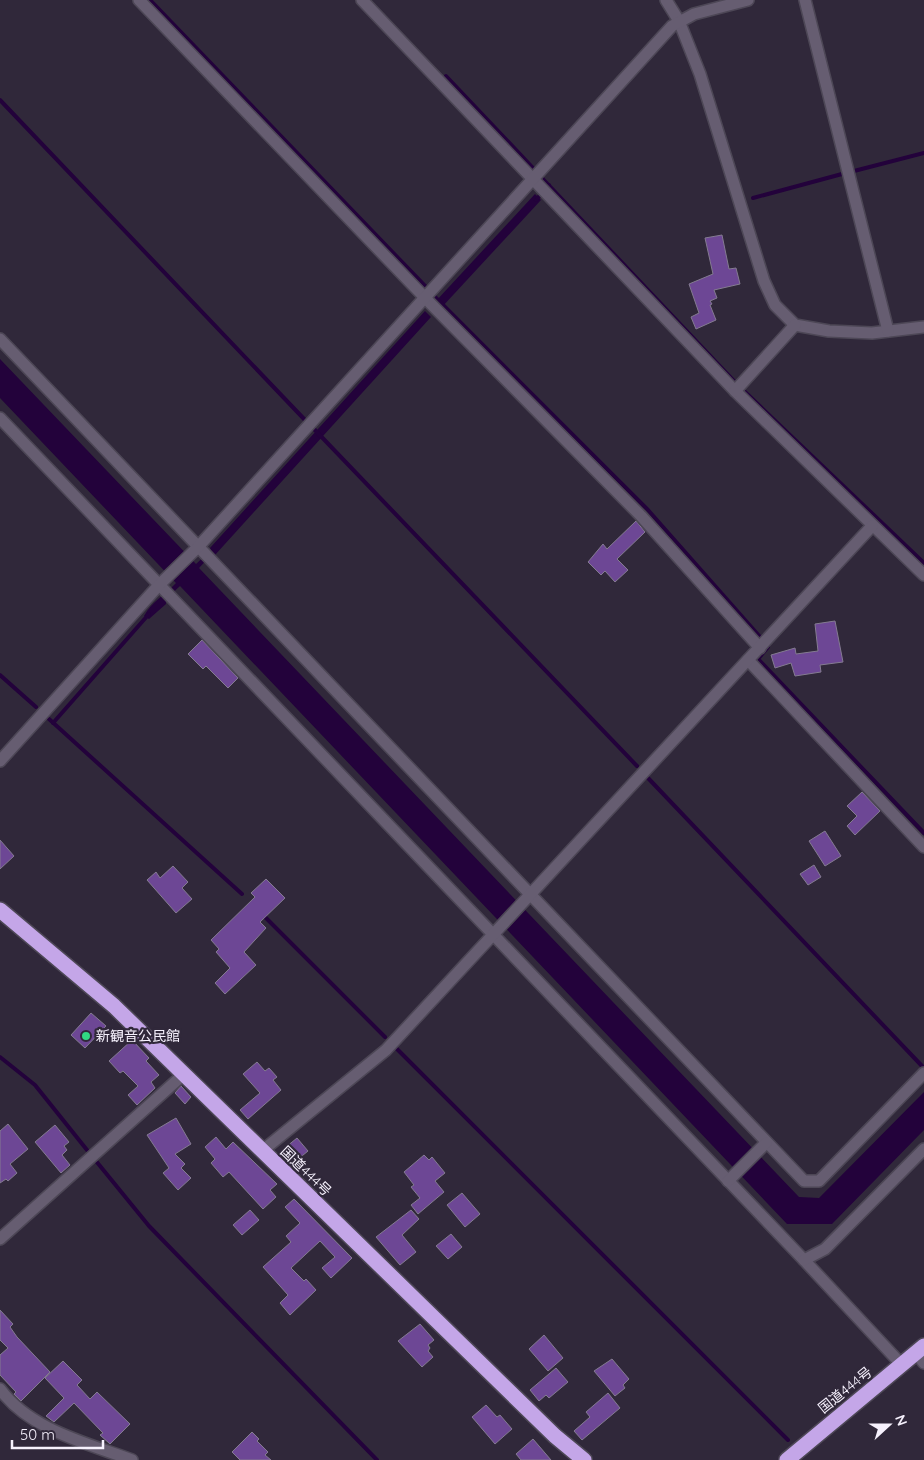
<svg xmlns="http://www.w3.org/2000/svg" width="924" height="1460" viewBox="0 0 924 1460" font-family="Quicksand,'Noto Sans JP',sans-serif">
<style>
.water{fill:#23023b}
.lines{fill:none;stroke-linecap:round;stroke-linejoin:round}
.stream{stroke:#23023b;stroke-width:4}
.building{fill:#6d4795;stroke:#847b91}
.street-casing{stroke:#4d4756;stroke-width:14}
.highway-casing{stroke:#4d4756;stroke-width:18}
.street{stroke:#665d71;stroke-width:11}
.highway{stroke:#c4a6e8;stroke-width:15}
.poi-dot{fill:#31d882;stroke:#30283a;stroke-width:2}
.labels{text-anchor:middle;dominant-baseline:central;stroke-width:4.5;stroke-linejoin:round;paint-order:stroke}
.poi-label{font-size:14px;fill:#f6f1fd;stroke:#30283a;text-anchor:start}
.street-label{font-size:14px;fill:#f6f1fd;stroke:#30283a}
</style>
<rect width="100%" height="100%" fill="#30283a"/>
<g class="water">
<path d="M535,194L541,200L442,307L436,301Z"/>
<path d="M425,311L431,317L215,555L213,553L199,568L799,1197L819,1198L924,1092V1130L832,1224H787L180,586L166,599V604L149,619L144,616C152,601 165,595 176,583L0,398V359L196,564L211,550L210,548Z"/>
</g>
<g class="lines">
<g class="stream">
<path d="M150,0L426,287"/>
<path d="M446,76L534,169"/>
<path d="M0,100L305,420"/>
<path d="M854,171L924,153"/>
<path d="M542,178L735,382"/>
<path d="M753,198L842,174"/>
<path d="M536,200L549,185"/>
<path d="M434,296L648,510L761,638"/>
<path d="M744,391L924,563"/>
<path d="M314,429L637,766"/>
<path d="M768,647L758,659L924,833"/>
<path d="M0,675L36,707"/>
<path d="M49,719L242,894"/>
<path d="M53,723L149,614"/>
<path d="M648,778L922,1066"/>
<path d="M263,915L385,1037"/>
<path d="M396,1048L788,1440"/>
<path d="M0,1057L35,1085L87,1150"/>
<path d="M96,1161L149,1226L377,1460"/>
</g>
</g>
<g class="building">
<path d="M722,235L729,269L736,268L740,284L714,290L717,298L710,301L712,304L710,305L716,320L696,329L691,317L699,313L689,284L713,274L705,238Z"/>
<path d="M636,521L645,532L617,559L628,570L615,582L605,571L601,575L588,562L603,544L607,549Z"/>
<path d="M835,621L843,662L820,665L821,672L795,676L791,663L775,668L771,655L795,648L796,654L818,651L815,624Z"/>
<path d="M202,640L238,678L228,688L206,666L203,669L188,654Z"/>
<path d="M862,792L880,811L855,835L847,826L857,816L847,806Z"/>
<path d="M825,831L841,856L825,866L809,841Z"/>
<path d="M0,840L14,856L0,869Z"/>
<path d="M814,865L821,877L808,885L800,874Z"/>
<path d="M173,866L188,882L182,888L192,899L176,913L147,880L156,872L160,878Z"/>
<path d="M266,879L285,898L260,922L266,928L244,952L256,965L225,994L215,983L230,968L216,952L219,949L211,940L255,897L251,893Z"/>
<path d="M91,1013L106,1026L85,1048L71,1035Z"/>
<path d="M132,1040L149,1058L146,1061L159,1075L151,1082L155,1088L137,1105L128,1095L138,1086L123,1071L120,1073L109,1061Z"/>
<path d="M257,1062L265,1071L269,1068L277,1077L273,1080L281,1090L248,1119L240,1110L260,1093L243,1074Z"/>
<path d="M181,1086L191,1097L185,1104L175,1093Z"/>
<path d="M176,1118L191,1144L175,1154L185,1164L181,1168L191,1178L178,1190L163,1173L169,1168L147,1135Z"/>
<path d="M8,1124L28,1149L10,1164L17,1173L8,1181L6,1179L0,1183V1131Z"/>
<path d="M55,1125L69,1142L64,1146L67,1150L62,1155L70,1165L61,1173L35,1142Z"/>
<path d="M216,1137L226,1149L233,1142L277,1184L270,1190L276,1197L263,1209L229,1172L223,1177L211,1163L215,1159L205,1147Z"/>
<path d="M297,1138L308,1151L297,1160L286,1147Z"/>
<path d="M424,1155L429,1160L432,1157L445,1173L435,1181L444,1192L418,1214L411,1205L420,1198L411,1187L414,1185L404,1172Z"/>
<path d="M462,1193L480,1214L465,1227L447,1205Z"/>
<path d="M294,1199L352,1258L331,1278L322,1268L335,1257L320,1241L291,1268L304,1281L306,1279L316,1290L290,1315L280,1303L288,1295L263,1267L291,1242L286,1236L300,1223L285,1207Z"/>
<path d="M250,1210L259,1220L242,1235L233,1225Z"/>
<path d="M411,1210L419,1219L402,1235L416,1252L400,1265L376,1237Z"/>
<path d="M451,1234L462,1247L448,1259L436,1246Z"/>
<path d="M0,1310L13,1324L10,1327L17,1337L50,1372L21,1401L14,1394L16,1392L0,1375V1355L8,1348L0,1340Z"/>
<path d="M420,1324L434,1340L428,1345L430,1348L428,1351L433,1357L422,1367L398,1341Z"/>
<path d="M544,1335L563,1358L548,1371L529,1349Z"/>
<path d="M612,1359L629,1379L623,1385L625,1388L615,1396L594,1371Z"/>
<path d="M63,1361L82,1380L77,1385L90,1399L97,1392L130,1424L110,1444L100,1435L103,1433L74,1403L54,1422L46,1416L64,1398L45,1378Z"/>
<path d="M556,1368L568,1382L549,1398L546,1395L539,1401L530,1390Z"/>
<path d="M608,1393L620,1408L582,1440L574,1431L590,1417L586,1412Z"/>
<path d="M486,1405L497,1417L500,1415L512,1429L495,1444L472,1417Z"/>
<path d="M252,1432L259,1439L257,1441L268,1452L265,1455L271,1460H240L232,1452Z"/>
<path d="M533,1439L551,1460H521L516,1454Z"/>
</g>
<g class="lines">
<g class="street-casing">
<g id="street">
<path d="M139,0L431,304L641,516L760,648"/>
<path d="M362,0L735,391L924,575"/>
<path d="M666,0L679,21L700,74L764,281L775,305L795,325L829,331L872,333L924,327"/>
<path d="M805,0L888,331"/>
<path d="M0,339L804,1181H819L924,1073"/>
<path d="M735,391L795,325"/>
<path d="M0,418L804,1260L902,1365"/>
<path d="M748,660L924,847"/>
<path d="M0,761L159,585L198,547L672,26L694,14L748,0"/>
<path d="M262,1151L386,1050L872,526"/>
<path d="M728,1181L766,1143"/>
<path d="M0,1239L184,1074"/>
<path d="M804,1260L825,1249L924,1149"/>
<path d="M916,1353L924,1363"/>
<path d="M0,1389C30,1430 87,1443 132,1460"/>
</g>
</g>
<g class="highway-casing">
<g id="highway">
<path d="M0,910L114,1006L555,1436L584,1460"/>
<path d="M787,1460L924,1346"/>
</g>
</g>
<use href="#street" class="street"/>
<use href="#highway" class="highway"/>
</g>
<circle class="poi-dot" cx="86" cy="1036" r="5"/>
<g class="labels">
<g class="poi-label">
<text x="96" y="1036">新観音公民館</text>
</g>
<g class="street-label">
<text transform="translate(306 1171) rotate(44)">国道444号</text>
<text transform="translate(845 1390) rotate(-39)">国道444号</text>
</g>
</g>
<g transform="translate(889 1425) rotate(69)" stroke="#30283a" stroke-width="4" paint-order="stroke">
<path d="M0-4L9 19L0 12L-9 19Z" fill="#f6f1fd"/>
<text y="-8" font-size="14" font-weight="bold" text-anchor="middle" fill="#f6f1fd">N</text>
</g>
<path d="M12 1440v8h91v-8" fill="none" stroke="#f6f1fd" stroke-width="2.5"/>
<text x="20" y="1440" font-size="15" fill="#f6f1fd" stroke="#30283a" stroke-width="4" paint-order="stroke">50 m</text>
</svg>
